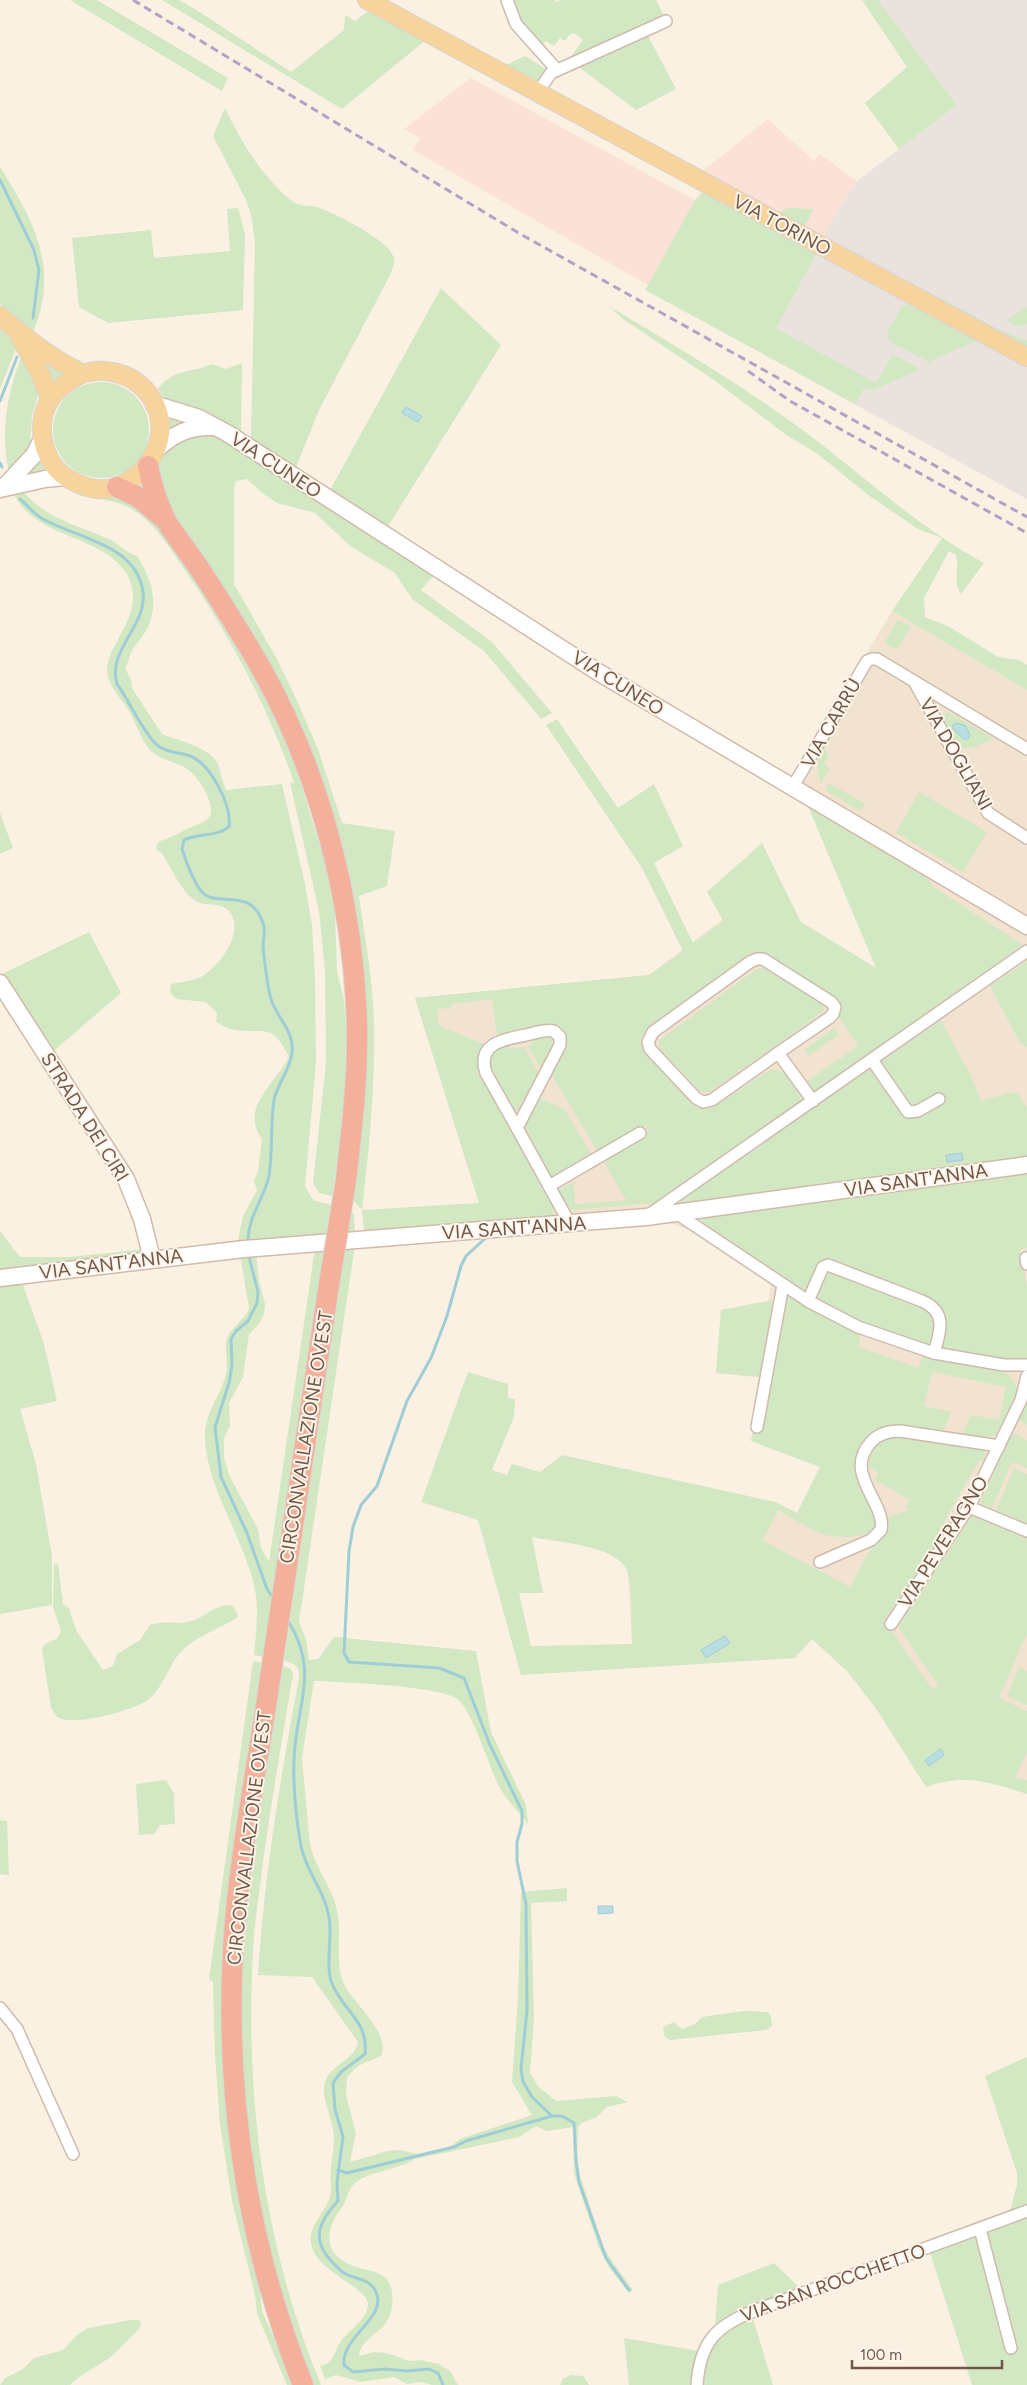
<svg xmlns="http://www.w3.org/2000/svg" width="1027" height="2385" viewBox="0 0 1027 2385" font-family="Figtree,sans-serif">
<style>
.residential{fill:#f2e3d1}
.commercial{fill:#fbe1d6}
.industrial{fill:#eae3dd}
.green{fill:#d2e8c2;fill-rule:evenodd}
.water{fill:#b8dee3;stroke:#9fcdd5}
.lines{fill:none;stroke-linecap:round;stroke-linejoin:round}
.stream{stroke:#9fcdd5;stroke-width:3}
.street-casing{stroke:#cebbad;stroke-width:14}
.secondary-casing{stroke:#d1baaa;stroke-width:19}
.primary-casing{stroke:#dad3d0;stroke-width:20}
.highway-casing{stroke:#dad3d0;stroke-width:22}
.street{stroke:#fff;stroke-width:11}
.secondary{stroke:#fff;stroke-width:16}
.primary{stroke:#f7d49d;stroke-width:18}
.highway{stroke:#f3b09b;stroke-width:20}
.rail{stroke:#b3a2c3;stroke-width:3;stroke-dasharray:8 5;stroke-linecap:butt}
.highway-bridge-casing{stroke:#dad3d0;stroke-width:22;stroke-linecap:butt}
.highway-bridge{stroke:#f3b09b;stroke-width:20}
.labels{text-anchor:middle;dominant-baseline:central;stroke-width:4;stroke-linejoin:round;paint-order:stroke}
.street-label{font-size:19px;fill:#71574a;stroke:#fef5e8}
</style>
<rect width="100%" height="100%" fill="#fbf1e2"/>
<path class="residential" d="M892,611L1027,690V1780L1015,1779L985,1740L926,1787L877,1710L848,1672L812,1639L795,1658L632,1644L628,1572L775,1502L797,1513L820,1467L751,1441L763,1378L716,1373L721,1310L768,1301L771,1283L689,1230L664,1221L489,1235L415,998L649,975L756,894L876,968L908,940L791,780Z"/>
<g class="commercial">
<path d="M471,78L695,200L648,285L413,150L420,138L404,129Z"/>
<path d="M768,119L814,161L820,154L857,181L839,208L822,240L700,173Z"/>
</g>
<g class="industrial">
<path d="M878,0H1027V340L1000,330L823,237L839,208L857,181L957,105Z"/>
<path d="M818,251L1027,364V499L761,353Z"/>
</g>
<g class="green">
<path d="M70,0H97L228,78L222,91Z"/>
<path d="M162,0H179L195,9L291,72L344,30L345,15L355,21L371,9L427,39L342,109Z"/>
<path d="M510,0H555L556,2L561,0H656L665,18L572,60L570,58L583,40L574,33L570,34L565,41L560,38L554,46L546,41L540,47L519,24Z"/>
<path d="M862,0H878L957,105L899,149L865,103L907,67Z"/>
<path d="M647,34L676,89L636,110L576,65Z"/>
<path d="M525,56L546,69L538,85L504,66Z"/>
<path d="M225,108C240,140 262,177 291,200C299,207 307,205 317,207C333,212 393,242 394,259C395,265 391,272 389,277L319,410L295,470L251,441L255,242L251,214L245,198L213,136Z"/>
<path d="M0,167C34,221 60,268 33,332L0,304Z"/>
<path d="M705,189L818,251L776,328L876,383L893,354L920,369L874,390L864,388L855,404L645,290L695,200Z"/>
<path d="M238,208L245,234L243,310L108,323L79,307L72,238L151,230L154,258L230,251L227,209Z"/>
<path d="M789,208L814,209L803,229L779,216L783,209Z"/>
<path d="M908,281L1000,330L1027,340V347L1019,345L906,285Z"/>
<path d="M441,288L501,345L387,528L329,492Z"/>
<path d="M913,302L980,339L929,362L889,341L887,333L901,307Z"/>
<path d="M609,306C675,346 742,385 804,431C863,475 919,528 984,563L961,594C952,581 960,569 956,555L949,551L924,598L925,617L948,626L998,657L1019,660L1027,665V690L892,611L942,538L918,529L868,495L819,455L785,434L714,380L623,319Z"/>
<path d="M1027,307V324L1021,327L1006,321Z"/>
<path d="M0,326L17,346L0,389Z"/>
<path d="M23,353L39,393L32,416L30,447L9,472C0,432 7,392 23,353Z"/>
<path d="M43,359L66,374L51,386L40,361Z"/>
<path d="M242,363L241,435L165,399L158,389C174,367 191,374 212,364L226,369Z"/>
<circle cx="101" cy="430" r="48"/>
<path d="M165,412L198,423L167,433Z"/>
<path d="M202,433L217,436L435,574L421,590L492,642L552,713L541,719L484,651L412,599L395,573L350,546L315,513L277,503L261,492L247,479L236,481L234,488V584L277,659L299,705L319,752L342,823L395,831L387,886L359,896C365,940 374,984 374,1028C375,1089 369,1150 362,1210L479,1203L415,998L649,975L683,951L642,868L546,725L557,719L618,808L654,784L683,846L654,863L693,943L723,921L707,892L762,843L801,922L876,968L807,804L926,875L931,885L1023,945L814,1092L807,1081L858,1046L838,1017L841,1010L839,1001L764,952L758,951L748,955L647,1028L640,1041L643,1050L697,1108L714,1107L771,1069C788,1069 795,1087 804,1099L654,1203L570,1210L559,1190L574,1182L575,1204L626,1200L602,1159L649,1132L646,1126L599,1154L551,1074L564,1049L547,1026L497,1036L492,999L452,1004L451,1008L437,1009L439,1026L484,1044C479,1056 478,1065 482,1077L553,1205V1220L364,1233L362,1210L353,1200L365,1085L329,809L172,514C163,493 143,459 173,444C182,440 193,437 202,433Z"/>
<path d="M39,456L49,472L20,478Z"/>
<path d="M24,492C46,519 80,526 111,540C120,545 127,553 137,556C151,578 160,603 147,629C143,637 136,643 132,651C129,656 128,663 125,669L131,679L132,688L162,734C178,741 213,747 219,767C221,775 223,782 226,790L282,784L305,884L312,925L315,979L316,1062L305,1186L313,1200L331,1205L326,1237L237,1245L243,1216L257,1190L254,1181L258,1171L262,1139C239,1108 275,1084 289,1057C272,1022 265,1034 234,1030C228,1029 222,1025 216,1022L217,1013L206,1002L176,999L170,992L171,984C181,982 192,981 201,977C218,968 244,934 231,914C222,899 205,909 194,900C180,889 171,868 162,853L156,849L158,842C168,838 176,835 185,830C205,820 219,822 206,793C201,782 192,771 182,766C172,761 158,758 151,751C143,743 135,722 129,711C122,700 113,691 109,679C97,649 152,615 126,573C102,535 39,540 14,495Z"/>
<path d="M114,498C138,501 156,523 170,541L244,656L273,712L295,764L322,852L335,911L337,972L344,999L346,1028L345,1088L342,1133L332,1196L319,1193L313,1183L326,1063L325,971L319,911L290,783L294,782C267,706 230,635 184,569C171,550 158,528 138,513C128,506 116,501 103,500Z"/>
<path d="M898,620L911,627L897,650L884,643Z"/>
<path d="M948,712L994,738L975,747L960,749L941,716Z"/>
<path d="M831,729H836L825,748L828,755L824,764L830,768L821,783C812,761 821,748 831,729Z"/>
<path d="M829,783L865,804L860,811L825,790Z"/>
<path d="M919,792L987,832L963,872L896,833Z"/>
<path d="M0,813L13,848L0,854Z"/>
<path d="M89,932L121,993L51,1053L0,975Z"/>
<path d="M1027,961V1047L1020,1043L990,986Z"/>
<path d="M758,968H766L818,1000L823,1004L824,1009L820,1014L710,1092H701L659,1048L658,1041Z"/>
<path d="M941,1020L972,1078L981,1101L1012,1092L1019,1095L1027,1108V1159L679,1205L680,1201L873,1067L911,1109L879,1063Z"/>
<path d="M834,1028L839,1035L808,1056L804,1050Z"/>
<path d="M547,1035L553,1036L556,1042L542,1071L528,1046L532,1045L533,1038Z"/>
<path d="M506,1043L511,1049L524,1047L540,1075L522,1108L514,1112L489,1065L493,1052Z"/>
<path d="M539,1097L565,1110L593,1157L553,1180L525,1127Z"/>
<path d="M1027,1171V1248L1020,1250L1027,1286V1359L1001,1358L938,1349V1310L828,1260L808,1295L703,1223L700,1219L701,1217Z"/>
<path d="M351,1211L354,1214L355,1234L347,1235Z"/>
<path d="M0,1231L20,1257H69L145,1249L144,1254L0,1271Z"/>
<path d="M345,1245H355L299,1622L306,1639L309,1660L318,1659L334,1637L476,1651L491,1732L526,1805L528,1824C518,1811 504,1798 498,1784C488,1764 473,1712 457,1699C441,1686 339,1682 314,1681L302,1758L310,1845C316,1870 335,1890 338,1916C341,1937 335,1966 344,1984C352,2002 392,2034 381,2056L358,2066L347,2077L346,2095L356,2133L350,2162L388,2151L400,2150L418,2154L450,2147L460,2139L532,2115L512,2082L518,1998L521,1892L567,1888V1901L531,1903L534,2018L530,2073L538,2086L556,2101L616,2096L628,2102L607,2107L597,2117L581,2123L578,2127L577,2153L579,2173L603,2246L614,2264L633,2290L629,2293L610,2269L599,2248L574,2173L573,2127L547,2131L536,2126L519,2137L415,2159C397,2170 372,2171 358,2181C347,2188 348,2200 341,2209C325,2230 323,2254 351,2265C367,2272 389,2269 392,2292C397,2335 362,2331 359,2356L374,2352L387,2353L409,2361L420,2360L439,2364L451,2372L458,2385H432L422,2382L407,2384L394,2377L361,2382L336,2375L325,2379L320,2366C324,2365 328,2364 330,2361C335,2355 337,2347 341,2341C349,2330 367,2319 368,2305C369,2288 319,2273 312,2247C305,2226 329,2211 331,2191C331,2184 330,2176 331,2168C332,2158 334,2148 334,2138C334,2120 320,2099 325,2082C331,2064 355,2060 358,2042L312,1977L258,1975C264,1875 281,1775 299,1677C300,1666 294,1663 284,1661Z"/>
<path d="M325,1247L263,1657L254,1655C256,1634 259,1612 255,1590C245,1539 205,1486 205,1435C205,1412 221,1395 226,1374C229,1362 223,1348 228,1336C233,1326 244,1320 249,1309L240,1254L256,1253L259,1281L265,1304L264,1314L260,1323L249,1334L243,1377L229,1403L230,1426L224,1438V1457L229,1475L258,1529L261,1548L269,1562L315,1248Z"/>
<path d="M827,1268L927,1307L937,1324L933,1347L865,1324L813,1298Z"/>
<path d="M22,1282L44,1344L57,1401L20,1409L36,1464L52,1556V1605L0,1614V1285Z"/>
<path d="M786,1292L826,1318L860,1334L859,1347L918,1368L923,1356C945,1362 985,1363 1004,1372C1012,1376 1018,1385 1017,1394L997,1434L986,1438L962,1435L971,1415L999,1420L1006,1387L932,1372L924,1406L951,1412L943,1432C913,1427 869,1414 859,1454C857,1463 855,1471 857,1480C861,1494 874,1508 875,1522C876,1541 833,1538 822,1534C807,1528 792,1518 779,1510L762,1540L850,1587C857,1574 863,1560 871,1549C880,1536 892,1538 887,1517L910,1510L906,1507L910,1500L875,1480L878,1473L869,1468C869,1451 879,1438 897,1437L979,1449L985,1452L986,1461L979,1460L944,1522L947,1529L884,1620L932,1689L938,1685L898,1627L972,1516L1027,1539V1633L999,1698L1027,1711V1751L1015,1778L1027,1780V1794C990,1782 964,1773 926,1787L877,1710L848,1672L812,1639L795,1658L521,1675L478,1520L421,1502L468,1372L508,1384V1398L515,1399L514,1417L492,1470L507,1475L512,1464L540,1472L562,1455L775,1502L797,1513L820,1467L751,1441ZM532,1537C556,1542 623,1546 628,1574C633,1596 631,1621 632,1644L531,1646L519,1593H543Z"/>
<path d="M768,1301L776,1302L763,1377L716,1373L721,1310Z"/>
<path d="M1027,1400V1425L1018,1420Z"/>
<path d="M1012,1433L1027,1440V1468L1012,1462L992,1508L980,1503Z"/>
<path d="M1014,1468L1027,1474V1523L996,1510Z"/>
<path d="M58,1563L63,1604L69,1608L76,1630L103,1670L113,1666L117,1654L140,1640L150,1625C164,1620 177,1625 191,1621C206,1617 214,1604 232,1605L238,1614L237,1618C220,1628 201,1635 187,1646C169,1660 166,1685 149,1699C136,1710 78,1725 62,1719C56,1717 54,1713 51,1708L42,1649L45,1644L58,1638L61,1631L53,1607L54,1564Z"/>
<path d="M253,1661L263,1663L223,2062L231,2150L239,2199L260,2287L262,2311L295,2385H287L257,2314L255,2295L232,2201L220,2124L215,2056L213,1982L209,1979Z"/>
<path d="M283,1666L291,1669L293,1675C282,1737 272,1799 263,1862C260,1892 254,1922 253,1952C245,2100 264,2247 321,2385H312L288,2321L255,2192L240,2065L243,1935L260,1806Z"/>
<path d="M1019,1667L1027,1671V1705L1007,1696Z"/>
<path d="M166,1780L174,1794L175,1824L160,1825L154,1834L139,1835L136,1784Z"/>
<path d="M0,1820L7,1821L9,1875L0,1874Z"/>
<path d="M744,2011L768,2012L771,2017L772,2026L766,2030L670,2040L664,2036L663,2027L674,2022L682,2029L695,2024L702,2017Z"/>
<path d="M1027,2057V2207L1009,2214L1017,2185V2173L985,2076Z"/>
<path d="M1027,2215V2385H972L930,2252Z"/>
<path d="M774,2263L801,2289L728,2319L715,2327L718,2285Z"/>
<path d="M752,2315L773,2385H702C707,2340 715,2337 752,2315Z"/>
<path d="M131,2320H138L141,2322L140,2328L111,2357L79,2377L70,2385H0L5,2378L23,2369L34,2358L63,2350L77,2335L88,2328Z"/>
<path d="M624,2338L699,2351L692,2385H629Z"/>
<path d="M571,2375L583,2376L589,2385H560L563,2379Z"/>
</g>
<g class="water">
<path d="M406,407L422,416L418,422L402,413Z"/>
<path d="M957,723L966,726L970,735L968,739H964L953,729V725Z"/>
<path d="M962,1153L963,1160L947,1162L946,1155Z"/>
<path d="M725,1636L730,1643L706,1658L701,1650Z"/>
<path d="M941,1749L944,1755L929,1766L925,1760Z"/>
<path d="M598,1906H613V1913L598,1914Z"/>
</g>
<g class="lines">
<g class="stream">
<path d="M0,180L34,250L39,270L33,318"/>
<path d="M0,401L17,357"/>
<path d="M0,463L2,467"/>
<path d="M20,499C27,505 34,514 43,519C76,538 137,544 143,592C147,627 107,649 117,684C130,702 142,731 157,745C166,753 179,752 190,756C211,764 232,806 229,827C215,837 199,833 184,840L182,849C186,861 194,884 203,893C218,908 254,885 264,927C265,933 263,940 263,946C264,958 268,992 272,1002C280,1022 297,1034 291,1058C288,1072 277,1085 274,1100C270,1125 273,1151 269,1176C264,1199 247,1217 248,1244"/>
<path d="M489,1235L466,1256L461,1266L447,1316L431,1358L407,1401L377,1486L361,1505L353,1527L349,1551L344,1653L349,1662L439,1668L464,1678L490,1745L522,1811V1824L517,1842V1861L526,1904L527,2010L521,2069L523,2082L532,2097L552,2116"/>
<path d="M248,1253L258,1292L257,1303L248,1321L236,1331L231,1339L232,1365L229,1383L215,1427L221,1477L247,1533L267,1589L274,1599"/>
<path d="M287,1619C321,1672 296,1704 294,1759C293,1788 296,1818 301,1846C306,1872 325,1891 329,1917C333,1938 325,1960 331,1981C341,2010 369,2020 365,2054L341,2072L333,2083L335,2109L343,2137L337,2182L338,2201C319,2221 310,2240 333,2263C337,2266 340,2271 344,2273C356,2280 370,2278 376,2292C388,2318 341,2336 344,2365L353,2372L385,2369L407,2371L429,2369L438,2373L443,2385"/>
<path d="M338,2170L347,2173L454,2147L466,2141L552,2116H562L574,2123L576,2160L579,2182L606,2258L629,2290"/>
</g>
<g class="street-casing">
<g id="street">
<path d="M507,0L516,24L557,70"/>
<path d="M537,93L551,73L666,21"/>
<path d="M915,683L988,813L1027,838"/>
<path d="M792,788L867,661L872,659H877L1027,749"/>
<path d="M778,1053L712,1100L703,1102L696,1098L650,1049L648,1042L653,1032L750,962L757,959H763L831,1002L835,1007L833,1014L829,1018L778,1053L813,1101"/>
<path d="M872,1060L908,1112L918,1111L939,1099"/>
<path d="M517,1128L486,1073C476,1043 505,1039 526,1035C535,1033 545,1029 554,1031L560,1037V1045L517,1128L570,1224"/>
<path d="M549,1186L640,1133"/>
<path d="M676,1213L808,1301L858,1327L934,1353L1004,1365H1027"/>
<path d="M650,1214L1027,951"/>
<path d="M1026,1258L1027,1264"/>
<path d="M808,1301L823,1267L828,1265L922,1301C948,1312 940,1333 934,1353"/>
<path d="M757,1427L783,1285"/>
<path d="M969,1507L1027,1531"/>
<path d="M820,1562L871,1540L881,1530C887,1503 842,1474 871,1442C879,1433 889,1431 900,1431L999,1446"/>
<path d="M891,1624L969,1507L1021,1400L1027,1376"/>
<path d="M0,2008L17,2029L73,2154"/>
<path d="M980,2229L1011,2348"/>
<path d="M697,2385C700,2343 715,2326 754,2311L1027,2211"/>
</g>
</g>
<g class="secondary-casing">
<g id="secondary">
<path d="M154,404L199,418L227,433L598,672L1027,926"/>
<path d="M157,449C175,433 190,426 214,427"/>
<path d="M4,487L34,455L42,439"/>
<path d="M0,489L45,479L65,477"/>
<path d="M0,983L126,1179L142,1219L152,1259"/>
<path d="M0,1278L244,1249L646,1217L1027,1165"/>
</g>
</g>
<g class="primary-casing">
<g id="primary">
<path d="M367,0L1027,357"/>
<path d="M0,316C21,334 45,354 70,367C74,369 80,373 84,373C88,373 92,371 95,371C107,370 122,373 132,379C176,407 166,464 121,485C105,493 86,489 71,480C43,466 33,424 51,398C60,386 71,380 83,373"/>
<path d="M19,335L41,375L50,399"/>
</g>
</g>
<g class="highway-casing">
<g id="highway">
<path d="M148,466C152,485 158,506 168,524C179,541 192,557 203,574C223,605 243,636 261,668C321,775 353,902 357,1024C358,1076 352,1128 346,1180"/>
<path d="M117,487L138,497L163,518"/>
<path d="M303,2385C248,2246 225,2100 233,1950C238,1862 256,1774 269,1686C288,1557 308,1427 327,1297"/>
</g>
</g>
<use href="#street" class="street"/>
<use href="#secondary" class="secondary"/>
<use href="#primary" class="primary"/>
<use href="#highway" class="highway"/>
<g class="rail">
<path d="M133,0L522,235L1027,517"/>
<path d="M748,371L790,401L1027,533"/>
</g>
<g class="highway-bridge-casing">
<path id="highway-bridge" d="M327,1297L346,1180"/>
</g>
<use href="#highway-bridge" class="highway-bridge"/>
</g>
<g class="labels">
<g class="street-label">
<text transform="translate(782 225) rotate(28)">VIA TORINO</text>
<text transform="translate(276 465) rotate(33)">VIA CUNEO</text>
<text transform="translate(618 683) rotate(32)">VIA CUNEO</text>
<text transform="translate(831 723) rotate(-60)">VIA CARRÙ</text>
<text transform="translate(956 754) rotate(60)">VIA DOGLIANI</text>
<text transform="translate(85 1117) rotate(58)">STRADA DEI CIRI</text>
<text transform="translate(916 1180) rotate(-8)">VIA SANT'ANNA</text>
<text transform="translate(514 1228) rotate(-4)">VIA SANT'ANNA</text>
<text transform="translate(111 1264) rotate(-7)">VIA SANT'ANNA</text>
<text transform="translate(306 1437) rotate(-81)">CIRCONVALLAZIONE OVEST</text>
<text transform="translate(943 1542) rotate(-58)">VIA PEVERAGNO</text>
<text transform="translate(249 1838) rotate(-83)">CIRCONVALLAZIONE OVEST</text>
<text transform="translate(833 2283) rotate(-20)">VIA SAN ROCCHETTO</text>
</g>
</g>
<path d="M852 2360v8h150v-8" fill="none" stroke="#71574a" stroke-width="2.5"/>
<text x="860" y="2360" font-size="15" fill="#71574a" stroke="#fef5e8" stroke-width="4" paint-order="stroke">100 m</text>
</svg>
